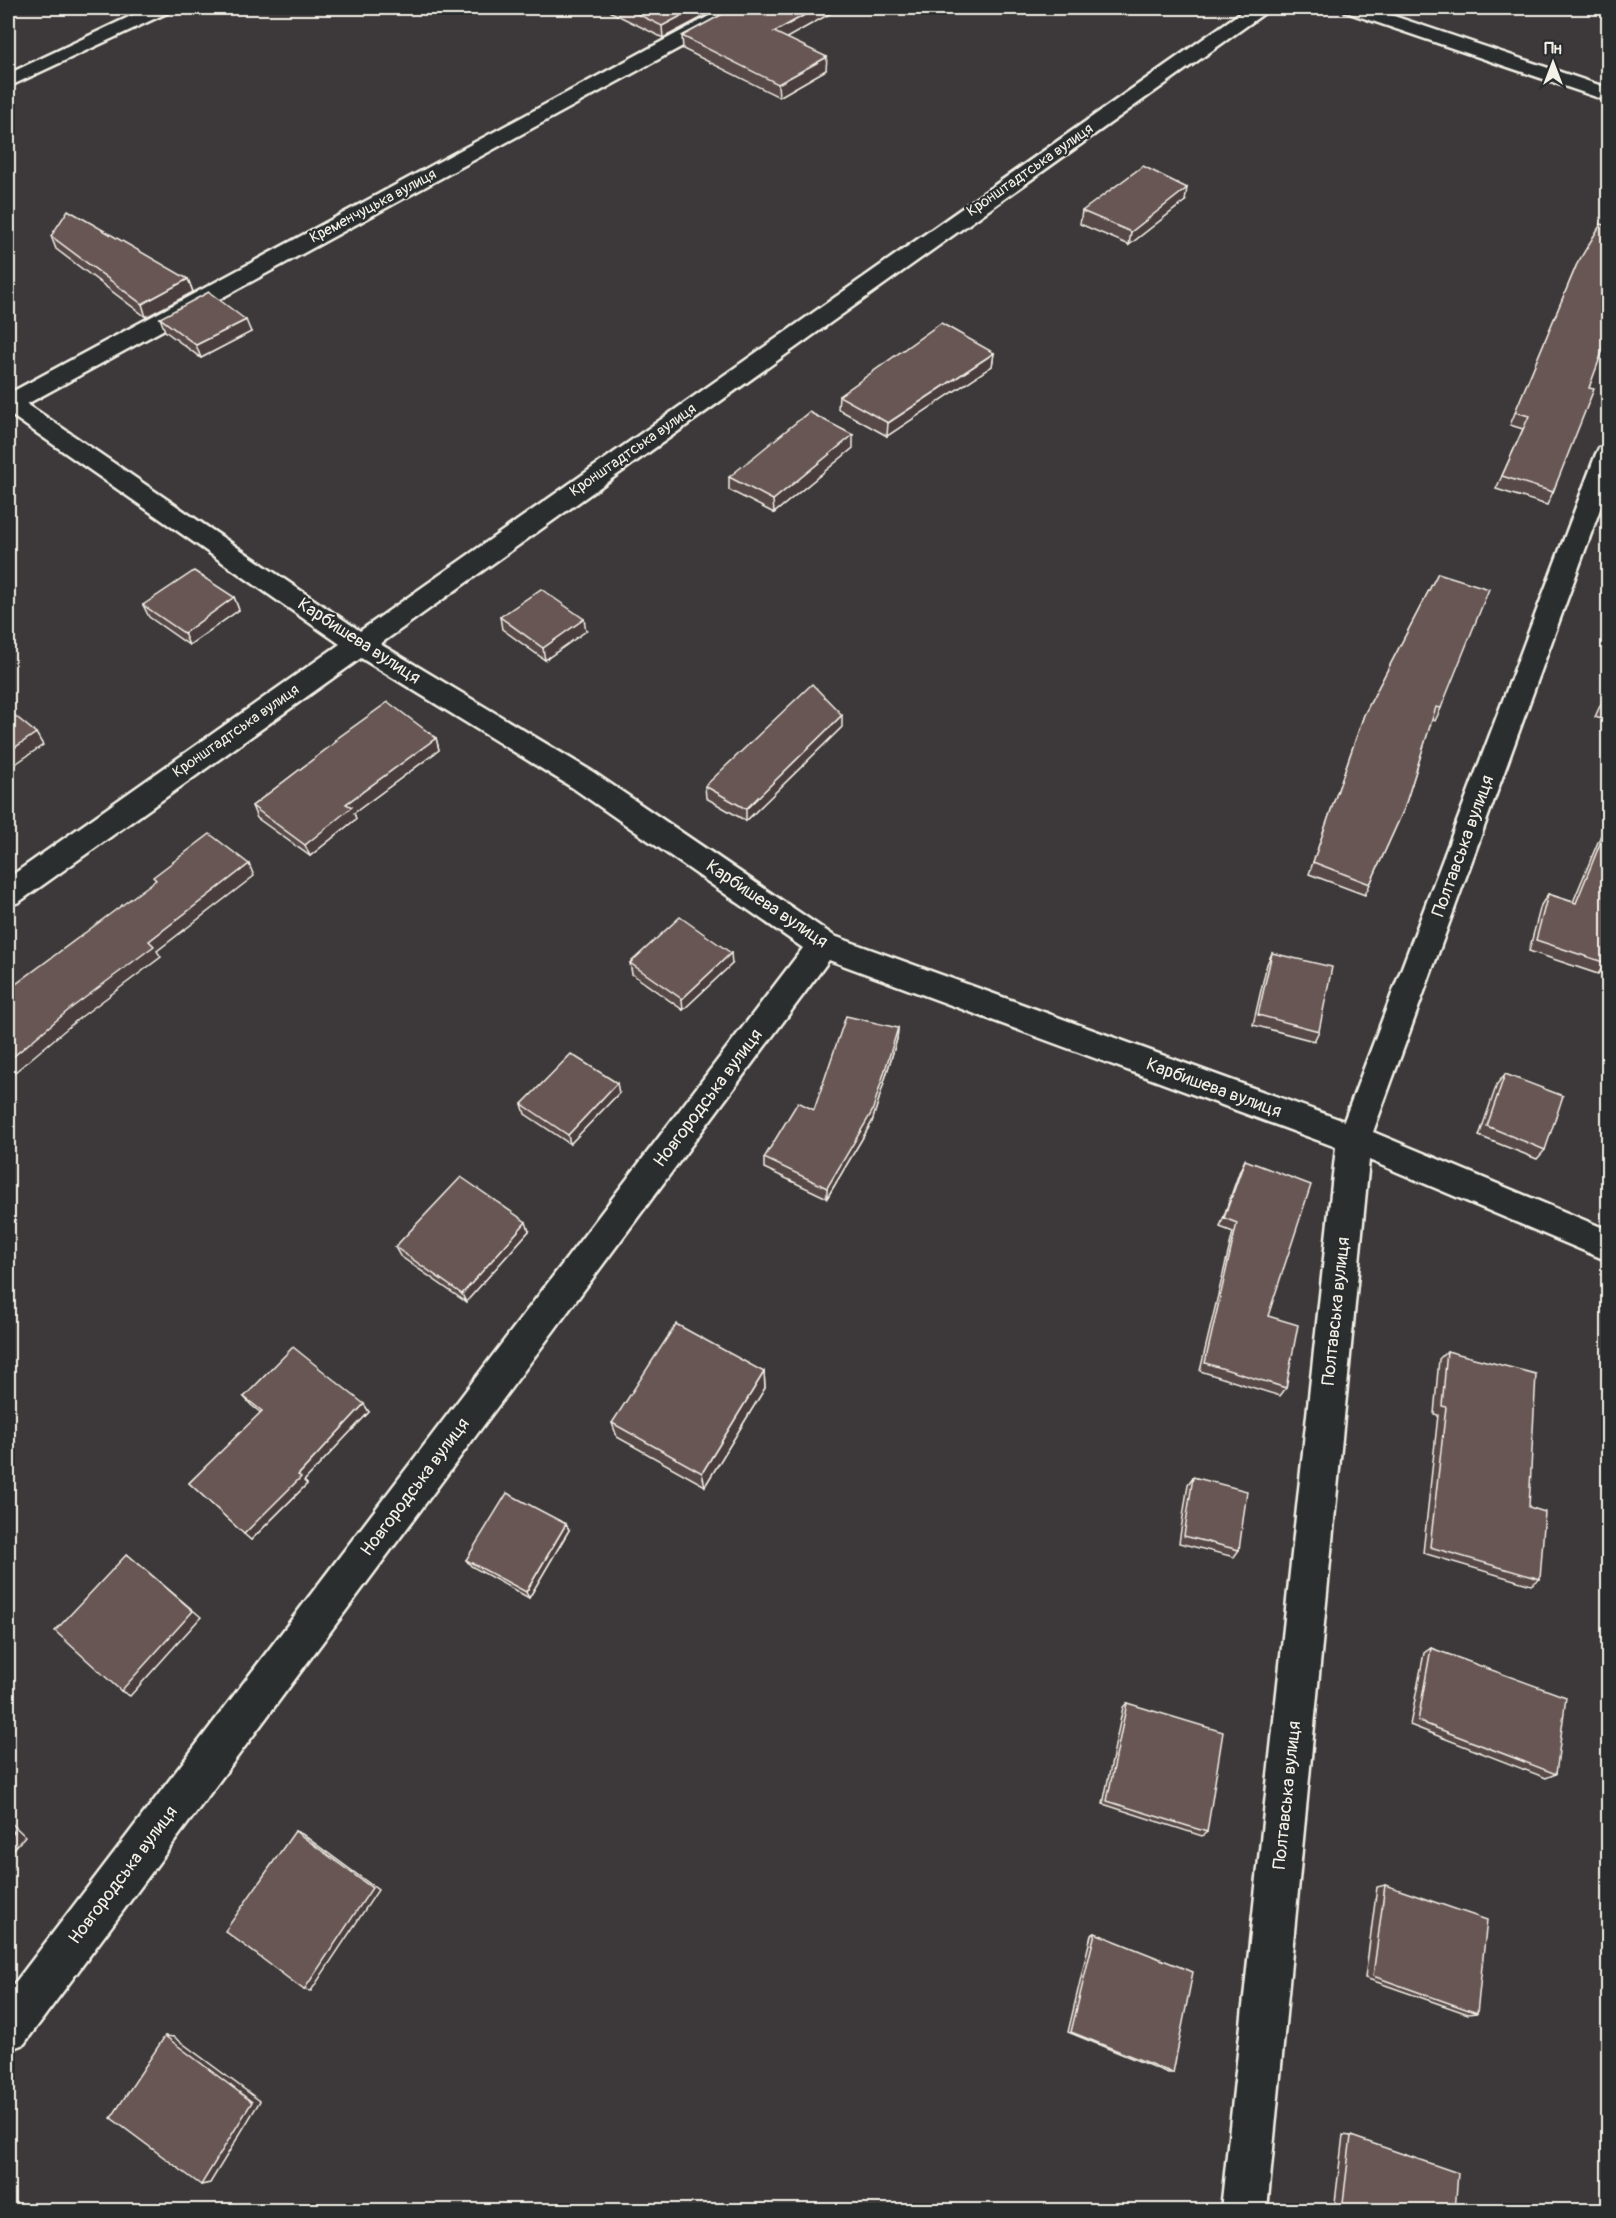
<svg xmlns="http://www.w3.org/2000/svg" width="1616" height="2218" viewBox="0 0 1616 2218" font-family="Pangolin,sans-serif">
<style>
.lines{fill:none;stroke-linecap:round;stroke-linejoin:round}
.minor-casing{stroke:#f4f1e8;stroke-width:5}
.minor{fill:#2a2d2e;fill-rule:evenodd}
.wall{fill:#594a49;stroke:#f4f1e8;stroke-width:1.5}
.shaded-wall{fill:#493c3c;stroke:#f4f1e8;stroke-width:1.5}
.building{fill:#685655;stroke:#f4f1e8;stroke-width:1.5}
.labels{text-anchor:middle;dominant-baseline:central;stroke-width:4.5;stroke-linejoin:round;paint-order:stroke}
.far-street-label{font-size:15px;fill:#f4f1e8;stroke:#2a2d2e}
.street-label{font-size:18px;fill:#f4f1e8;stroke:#2a2d2e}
</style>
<rect width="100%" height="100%" fill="#3d393a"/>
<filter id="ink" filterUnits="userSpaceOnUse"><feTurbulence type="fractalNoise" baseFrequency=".0167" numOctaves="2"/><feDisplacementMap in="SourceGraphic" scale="12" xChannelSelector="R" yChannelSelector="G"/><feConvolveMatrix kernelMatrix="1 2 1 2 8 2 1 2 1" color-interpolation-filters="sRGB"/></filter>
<g filter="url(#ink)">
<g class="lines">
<g class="minor-casing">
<g id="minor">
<path d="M148,8H172L169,12L8,87V74Z"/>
<path d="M724,8H748L745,12L27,404L360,631L1247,8H1268L1266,12L380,644L593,772L834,936L1344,1121L1596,454L1599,448L1608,446V487L1373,1132L1608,1230V1261L1369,1160L1267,2210H1221L1336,1147L829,960L24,2044L8,2050V1992L803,948L573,788L361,658L19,902L8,906V878L340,644L8,413V394Z"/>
<path d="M1343,8H1370L1608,88V101L1346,12Z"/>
</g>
</g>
<use href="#minor" class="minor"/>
</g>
<g class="wall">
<path d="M611,8H720L663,38L611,12Z"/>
<path d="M734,8H840L786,38L826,70L779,97L683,49L682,36Z"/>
<path d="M1185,201L1129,245L1080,224L1082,211Z"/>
<path d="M51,236L188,279L193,292L146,317L56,249Z"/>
<path d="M1577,264L1589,388L1553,492L1547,505L1496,489L1523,429L1510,425Z"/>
<path d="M160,318L251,332L201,358L165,331Z"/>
<path d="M994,353L992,366L887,436L838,409L839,396Z"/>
<path d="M853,448L774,513L729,490V477Z"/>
<path d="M1438,573L1441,708L1435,721L1432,719L1404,809L1365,895L1309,874L1364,715Z"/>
<path d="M234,597L239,610L189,645L149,617L143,605Z"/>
<path d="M500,617L586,631L545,660L502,629Z"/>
<path d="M1608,688V721L1595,717Z"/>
<path d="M842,727L746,821L706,798L705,786Z"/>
<path d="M436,738L439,750L354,813L356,819L310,856L257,818L252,806L336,742L335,740Z"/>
<path d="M1608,818V950L1606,963L1598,974L1529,951L1541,905L1548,894L1573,902Z"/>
<path d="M1272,953L1319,1031L1314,1041L1253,1025L1267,964Z"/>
<path d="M630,963L732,964L683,1010L632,974Z"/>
<path d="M898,1028L897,1039L872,1122L827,1198L764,1168V1158Z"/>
<path d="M1505,1074L1545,1150L1537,1159L1479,1136L1497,1084Z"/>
<path d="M619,1093L570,1144L525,1114L522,1104Z"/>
<path d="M1245,1160L1268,1316L1286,1388L1280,1396L1200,1371L1233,1232L1220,1227L1240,1170Z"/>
<path d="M529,1231L466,1302L400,1256L395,1247Z"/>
<path d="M1447,1351L1529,1507L1540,1579L1531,1585L1423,1553L1438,1415L1434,1414L1439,1359Z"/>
<path d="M764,1372L765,1388L705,1486L617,1437L612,1423Z"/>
<path d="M244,1397L369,1412L304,1481L307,1484L251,1540L189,1483L261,1413L251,1405Z"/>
<path d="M1193,1477L1239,1550L1234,1557L1179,1543L1188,1484Z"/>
<path d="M569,1530L529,1598L471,1566L466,1560Z"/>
<path d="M1431,1648L1556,1774L1546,1778L1410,1725L1424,1653Z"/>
<path d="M1127,1703L1207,1832L1202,1836L1103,1804L1123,1707Z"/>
<path d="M1385,1885L1477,2013L1468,2014L1365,1978L1377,1887Z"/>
<path d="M1095,1933L1173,2073H1168L1068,2032L1091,1935Z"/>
<path d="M1343,2135L1351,2136L1455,2211H1334Z"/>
</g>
<g class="shaded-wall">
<path d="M696,8H720L663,38L662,26Z"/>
<path d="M817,8H840L774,45V32Z"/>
<path d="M827,57L826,70L779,97L778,84Z"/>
<path d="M1187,188L1185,201L1129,245L1131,232Z"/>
<path d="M188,279L193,292L146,317L142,304Z"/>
<path d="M246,320L251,332L201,358L196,345Z"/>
<path d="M994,353L992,366L887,436L888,423Z"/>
<path d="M853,435V448L774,513L773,500Z"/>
<path d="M234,597L239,610L189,645L184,633Z"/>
<path d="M584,619L586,631L545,660L543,648Z"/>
<path d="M842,715V727L746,821V809Z"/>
<path d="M36,733L43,745L8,769V752Z"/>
<path d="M436,738L439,750L354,813L356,819L310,856L305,845L346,804Z"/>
<path d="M249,864L254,876L157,951L161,957L77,1020L8,1078V1061L149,941Z"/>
<path d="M731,953L732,964L683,1010L682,999Z"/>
<path d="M898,1028L897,1039L872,1122L827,1198V1188Z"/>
<path d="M617,1083L619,1093L570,1144L568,1135Z"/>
<path d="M526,1222L529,1231L466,1302L462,1294Z"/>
<path d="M764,1372L765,1388L705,1486L702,1473Z"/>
<path d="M364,1404L369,1412L304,1481L307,1484L251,1540L244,1534Z"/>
<path d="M566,1524L569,1530L529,1598L526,1592Z"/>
<path d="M127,1554L201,1617L130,1696L121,1691Z"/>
<path d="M8,1820L25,1836L8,1856Z"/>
<path d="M295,1831L302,1834L378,1890L311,1991L304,1990Z"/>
<path d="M165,2036L174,2037L260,2101L210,2183L201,2185Z"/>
</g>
<g class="building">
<path d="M625,8H696L662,26Z"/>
<path d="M734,8H817L774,32L827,57L778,84L682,36Z"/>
<path d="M1143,166L1187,188L1131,232L1082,211Z"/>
<path d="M68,210L188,279L142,304L51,236Z"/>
<path d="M1601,224L1608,226V336L1589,388L1594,389L1553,492L1502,476L1529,416L1515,412L1577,264Z"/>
<path d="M209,292L246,320L196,345L160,318Z"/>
<path d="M941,323L994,353L888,423L839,396Z"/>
<path d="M809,412L853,435L773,500L729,477Z"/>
<path d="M194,571L234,597L184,633L143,605Z"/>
<path d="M1438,573L1489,589L1441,708L1436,707L1404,809L1370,884L1313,862L1364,715Z"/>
<path d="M541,589L584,619L543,648L500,617Z"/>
<path d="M812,684L842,715L746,809L705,786Z"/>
<path d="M1608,691V707L1602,705Z"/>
<path d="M388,702L436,738L346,804L352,807L305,845L252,806L337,741L335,740Z"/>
<path d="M8,710L36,733L8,752Z"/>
<path d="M1608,824V950L1606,963L1536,940L1548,894L1576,903Z"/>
<path d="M210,834L249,864L149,941L154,946L70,1009L8,1061V990L156,880L153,877Z"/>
<path d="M680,917L731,953L682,999L630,963Z"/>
<path d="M1272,953L1332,967L1319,1031L1258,1015Z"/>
<path d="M846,1016L898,1028L872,1112L827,1188L764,1158L798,1102L814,1110Z"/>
<path d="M571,1054L617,1083L568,1135L522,1104Z"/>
<path d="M1505,1074L1563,1096L1545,1150L1487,1126Z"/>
<path d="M1245,1160L1311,1185L1268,1316L1298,1325L1286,1388L1205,1363L1237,1223L1224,1218Z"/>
<path d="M461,1177L526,1222L462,1294L395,1247Z"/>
<path d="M676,1324L764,1372L702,1473L612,1423Z"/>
<path d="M293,1347L364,1404L298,1475L301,1477L244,1534L189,1483L262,1411L244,1397Z"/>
<path d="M1447,1351L1536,1374L1529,1507L1545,1512L1540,1579L1430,1547L1446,1407L1442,1406Z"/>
<path d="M1193,1477L1247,1491L1239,1550L1184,1536Z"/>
<path d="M507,1493L566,1524L526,1592L466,1560Z"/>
<path d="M127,1554L193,1611L121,1691L55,1631Z"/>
<path d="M1431,1648L1566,1697L1556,1774L1418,1721Z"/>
<path d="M1127,1703L1223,1732L1207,1832L1107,1801Z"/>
<path d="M8,1826L14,1832L8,1840Z"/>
<path d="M295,1831L372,1888L304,1990L225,1931Z"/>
<path d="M1385,1885L1487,1920L1477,2013L1373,1976Z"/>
<path d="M1095,1933L1193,1972L1173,2073L1071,2032Z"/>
<path d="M165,2036L252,2102L201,2185L111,2118Z"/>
<path d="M1351,2136L1458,2173L1455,2211H1342Z"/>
</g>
</g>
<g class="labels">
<g class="far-street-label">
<text transform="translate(1030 170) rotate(-35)">Кронштадтська вулиця</text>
<text transform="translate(373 206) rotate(-28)">Кременчуцька вулиця</text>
<text transform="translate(633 450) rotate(-35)">Кронштадтська вулиця</text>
<text transform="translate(236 731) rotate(-35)">Кронштадтська вулиця</text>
</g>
<g class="street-label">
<text transform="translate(359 641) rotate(33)">Карбишева вулиця</text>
<text transform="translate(1463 846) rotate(-70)">Полтавська вулиця</text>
<text transform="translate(767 904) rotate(34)">Карбишева вулиця</text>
<text transform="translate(1214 1088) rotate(20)">Карбишева вулиця</text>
<text transform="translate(708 1098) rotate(-53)">Новгородська вулиця</text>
<text transform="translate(1336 1311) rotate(-84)">Полтавська вулиця</text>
<text transform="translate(415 1487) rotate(-53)">Новгородська вулиця</text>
<text transform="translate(1287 1795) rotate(-84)">Полтавська вулиця</text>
<text transform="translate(123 1875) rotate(-53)">Новгородська вулиця</text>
</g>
</g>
<rect width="1616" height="2218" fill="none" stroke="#2a2d2e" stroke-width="30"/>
<rect x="15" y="15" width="1586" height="2188" fill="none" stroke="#f4f1e8" stroke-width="2" filter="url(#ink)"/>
<g transform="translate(1553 63)" stroke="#2a2d2e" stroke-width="4.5" paint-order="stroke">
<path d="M0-4.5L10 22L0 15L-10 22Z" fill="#f4f1e8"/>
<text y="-9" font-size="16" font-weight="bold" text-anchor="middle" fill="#f4f1e8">Пн</text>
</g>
</svg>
